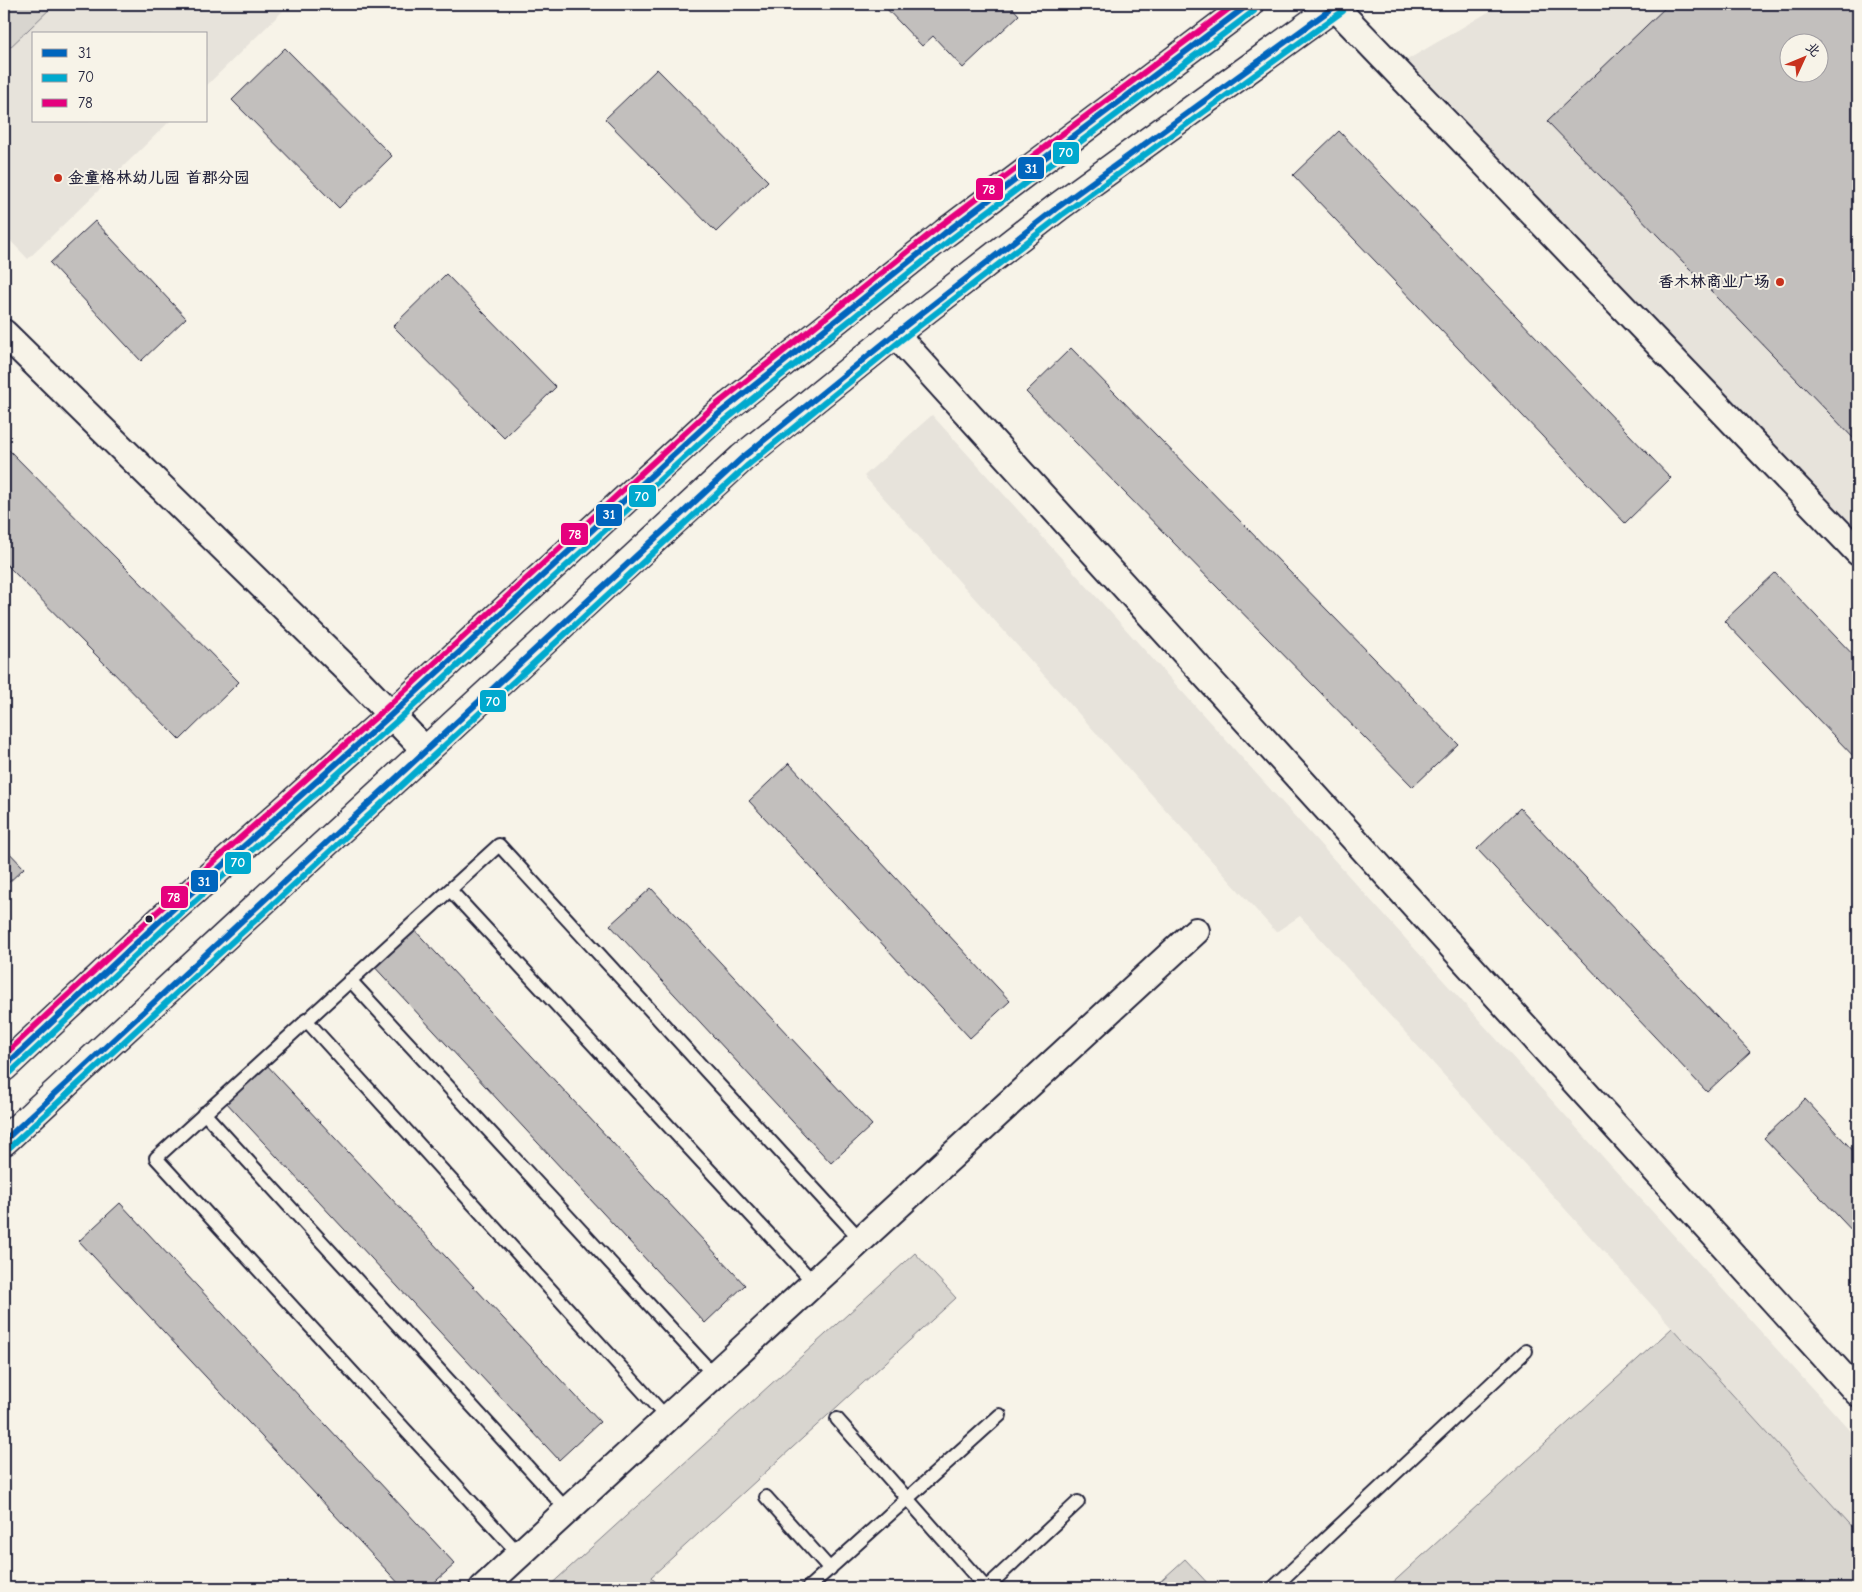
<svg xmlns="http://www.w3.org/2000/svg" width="1862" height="1592" viewBox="0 0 1862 1592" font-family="'Comic Neue','LXGW WenKai TC',sans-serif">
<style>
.built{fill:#e7e3db;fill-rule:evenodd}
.green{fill:#d8d5cf;stroke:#7d7c85}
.building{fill:#c2bfbd;stroke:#22223b;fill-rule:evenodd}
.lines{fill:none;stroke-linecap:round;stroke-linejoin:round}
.lane-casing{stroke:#22223b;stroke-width:16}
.street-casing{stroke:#22223b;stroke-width:30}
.secondary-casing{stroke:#22223b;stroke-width:31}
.lane{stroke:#f7f3e8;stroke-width:12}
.street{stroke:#f7f3e8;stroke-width:26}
.secondary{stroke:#f7f3e8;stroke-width:28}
.bus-1-casing{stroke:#f7f3e8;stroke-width:10}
.bus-2-casing{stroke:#f7f3e8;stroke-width:10}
.bus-3-casing{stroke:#f7f3e8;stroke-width:10}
.bus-1{stroke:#0065bd;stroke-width:6}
.bus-2{stroke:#00a9ce;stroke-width:6}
.bus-3{stroke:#e5007d;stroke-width:6}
.poi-dot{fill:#c8321e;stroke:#f7f3e8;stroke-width:2}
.bus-dot{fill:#22223b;stroke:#f7f3e8;stroke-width:2}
.labels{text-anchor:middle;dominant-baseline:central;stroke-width:4;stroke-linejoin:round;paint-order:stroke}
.poi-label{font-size:16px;font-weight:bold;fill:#22223b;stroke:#f7f3e8;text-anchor:start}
.line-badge{stroke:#f7f3e8;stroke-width:2}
.badge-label{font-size:14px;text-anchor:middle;font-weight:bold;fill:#fff}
</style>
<rect width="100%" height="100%" fill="#f7f3e8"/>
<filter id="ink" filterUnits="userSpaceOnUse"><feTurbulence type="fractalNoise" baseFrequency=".02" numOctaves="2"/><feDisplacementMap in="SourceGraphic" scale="10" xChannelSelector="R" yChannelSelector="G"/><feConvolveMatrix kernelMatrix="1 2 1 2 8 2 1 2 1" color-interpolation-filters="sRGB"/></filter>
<g filter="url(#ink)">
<g class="built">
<path d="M4,4H290L206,86V34H34V121H170L28,259L4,234Z"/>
<path d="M1502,4H1858V552L1390,70ZM1790,42H1820V72H1790Z"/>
<path d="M932,415L1858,1439V1533L1300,916L1276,932L864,476Z"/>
</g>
<g class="green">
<path d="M4,4H55L4,53Z"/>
<path d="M915,1253L956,1298L651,1577L661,1588H547Z"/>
<path d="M1672,1328L1858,1533V1588H1387Z"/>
<path d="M1185,1559L1212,1588H1153Z"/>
</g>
<g class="building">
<path d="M541,4H554L548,10Z"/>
<path d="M882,4H1009L1019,15L963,68L933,36L922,46Z"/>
<path d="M1669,4H1858V443L1547,121ZM1790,42H1820V72H1790Z"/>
<path d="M285,48L392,156L339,208L232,100Z"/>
<path d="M657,69L768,181L716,232L605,119Z"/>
<path d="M1339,131L1671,478L1625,523L1293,175Z"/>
<path d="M95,221L186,318L141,361L50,263Z"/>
<path d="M446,274L556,387L504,438L393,326Z"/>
<path d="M1071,348L1458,744L1413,787L1026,392Z"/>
<path d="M4,445L239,682L180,740L4,562Z"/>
<path d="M1775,573L1858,660V761L1724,621Z"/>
<path d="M789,763L1010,1001L970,1038L749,801Z"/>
<path d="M1520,808L1750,1052L1707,1092L1477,849Z"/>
<path d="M4,847L24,868L4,887Z"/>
<path d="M651,888L872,1125L831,1163L610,925Z"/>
<path d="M410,925L745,1285L705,1323L370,962Z"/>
<path d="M264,1062L600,1422L559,1460L224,1100Z"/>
<path d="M1805,1099L1858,1156V1237L1764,1138Z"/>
<path d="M120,1203L455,1564L428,1588H403L79,1241Z"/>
</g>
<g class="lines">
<g class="lane-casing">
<g id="lane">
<path d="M450,890L814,1283"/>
<path d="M350,980L714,1375"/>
<path d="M306,1020L667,1418"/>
<path d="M204,1113L567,1510"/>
<path d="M837,1419L986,1588L1078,1502"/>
<path d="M766,1497L830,1569"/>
<path d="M519,1554L156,1158L499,845L861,1240"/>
<path d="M808,1588L1000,1415"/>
<path d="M1273,1588L1526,1351"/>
</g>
</g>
<g class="street-casing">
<g id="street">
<path d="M1332,4L1858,552"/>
<path d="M4,333L347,669L425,750"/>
<path d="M895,334L1858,1393"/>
<path d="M483,1588L1196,931"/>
</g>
</g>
<g class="secondary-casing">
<g id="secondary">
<path d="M4,1067L162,919L391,715L716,416L945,233L1249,4"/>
<path d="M4,1141L742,458L895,334L1058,207L1338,4"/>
</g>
</g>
<use href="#lane" class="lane"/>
<use href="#street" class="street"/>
<use href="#secondary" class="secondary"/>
<g class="bus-1-casing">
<g id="bus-1">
<path d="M4,1067L162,919L391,715L716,416L945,233L1249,4"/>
<path d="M4,1141L742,458L895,334L1058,207L1338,4"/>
</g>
</g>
<g class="bus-2-casing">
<g id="bus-2">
<path d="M10,1073L168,925L397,721L722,423L950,240L1254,11"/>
<path d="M10,1147L748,465L900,341L1063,214L1343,11"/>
</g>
</g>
<g class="bus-3-casing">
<path id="bus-3" d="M4,1055L156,913L385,709L711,409L940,226L1235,4"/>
</g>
<use href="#bus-1" class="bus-1"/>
<use href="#bus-2" class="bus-2"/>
<use href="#bus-3" class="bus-3"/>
</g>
</g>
<g class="poi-dot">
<circle cx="58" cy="178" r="5"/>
<circle cx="1780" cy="282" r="5"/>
</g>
<circle class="bus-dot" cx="149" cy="919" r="4.5"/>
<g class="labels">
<g class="poi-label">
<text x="68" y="178">金童格林幼儿园 首郡分园</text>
<text x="1770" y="282" text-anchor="end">香木林商业广场</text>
</g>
</g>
<g class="line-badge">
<rect x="1052" y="141" width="28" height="24" rx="5" fill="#00a9ce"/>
<rect x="1017" y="156" width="28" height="24" rx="5" fill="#0065bd"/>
<rect x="975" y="177" width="29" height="24" rx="5" fill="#e5007d"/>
<rect x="628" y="484" width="29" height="24" rx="5" fill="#00a9ce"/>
<rect x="595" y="503" width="28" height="24" rx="5" fill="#0065bd"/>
<rect x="560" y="522" width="29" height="24" rx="5" fill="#e5007d"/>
<rect x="479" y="689" width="28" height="24" rx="5" fill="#00a9ce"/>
<rect x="224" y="851" width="28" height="24" rx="5" fill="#00a9ce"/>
<rect x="190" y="869" width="29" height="24" rx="5" fill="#0065bd"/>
<rect x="160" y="885" width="29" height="24" rx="5" fill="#e5007d"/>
</g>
<g class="badge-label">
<text x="1066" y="157">70</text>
<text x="1031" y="173">31</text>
<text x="989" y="194">78</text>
<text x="642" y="501">70</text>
<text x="609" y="519">31</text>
<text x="575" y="539">78</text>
<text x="493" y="706">70</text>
<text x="238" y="867">70</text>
<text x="204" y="886">31</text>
<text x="174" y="902">78</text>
</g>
<rect width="1862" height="1592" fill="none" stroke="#f7f3e8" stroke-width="20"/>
<rect x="10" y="10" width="1842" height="1572" fill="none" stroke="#22223b" stroke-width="2" filter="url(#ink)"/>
<rect x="32" y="32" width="175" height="90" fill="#f7f3e8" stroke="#a29fa3"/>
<rect x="42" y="49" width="25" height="8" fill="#0065bd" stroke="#a29fa3"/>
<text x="78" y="58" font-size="15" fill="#22223b">31</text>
<rect x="42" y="74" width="25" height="8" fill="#00a9ce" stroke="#a29fa3"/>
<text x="78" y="82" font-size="15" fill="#22223b">70</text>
<rect x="42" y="99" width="25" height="8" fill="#e5007d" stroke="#a29fa3"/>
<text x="78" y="108" font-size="15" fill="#22223b">78</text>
<g transform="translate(1804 58) rotate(46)"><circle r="24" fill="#f7f3e8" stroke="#a29fa3"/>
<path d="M0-4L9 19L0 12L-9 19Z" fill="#c8321e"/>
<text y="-8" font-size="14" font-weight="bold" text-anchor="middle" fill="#22223b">北</text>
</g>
</svg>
